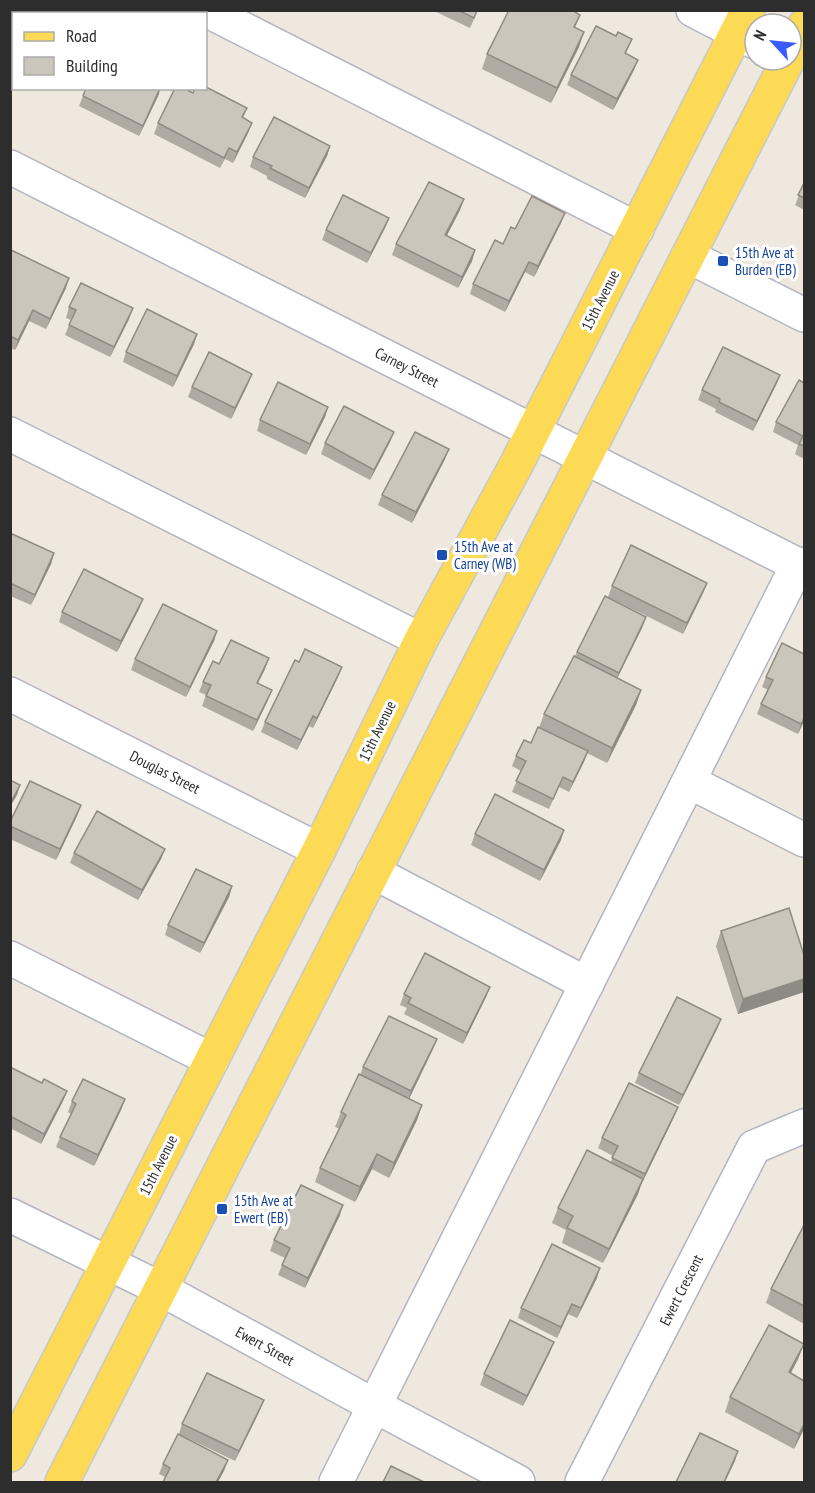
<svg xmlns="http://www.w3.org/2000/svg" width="815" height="1493" viewBox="0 0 815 1493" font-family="'PT Sans Narrow',sans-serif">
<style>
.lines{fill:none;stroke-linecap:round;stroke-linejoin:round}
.minor-casing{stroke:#b2b4c1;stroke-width:36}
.major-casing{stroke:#c8c8c8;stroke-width:36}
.minor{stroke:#fff;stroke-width:33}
.major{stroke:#fdda55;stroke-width:33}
.wall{fill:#afaaa2}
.shaded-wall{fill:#8e8b84}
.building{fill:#cbc6bc;stroke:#8e8b84;stroke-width:1.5}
.transit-dot{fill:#1a4fb4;stroke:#fff;stroke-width:2}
.labels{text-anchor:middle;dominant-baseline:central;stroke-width:6;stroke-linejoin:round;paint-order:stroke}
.transit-label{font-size:15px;fill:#164399;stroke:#fff;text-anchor:start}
.street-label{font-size:15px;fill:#2d2d2d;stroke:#fff}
</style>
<rect width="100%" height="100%" fill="#efe8de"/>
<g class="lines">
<g class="minor-casing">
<g id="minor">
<path d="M206,10L637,229"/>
<path d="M693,10L755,42"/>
<path d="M10,167L804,568"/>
<path d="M688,256L804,315"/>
<path d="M10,434L421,640"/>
<path d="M10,694L319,850"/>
<path d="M690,782L804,840"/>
<path d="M373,872L587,984"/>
<path d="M10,958L212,1060"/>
<path d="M10,1215L161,1289L375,1406L518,1482"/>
<path d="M336,1482L798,564"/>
<path d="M582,1482L754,1147L804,1126"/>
</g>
</g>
<g class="major-casing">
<g id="major">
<path d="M791,53L804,26"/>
<path d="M10,1455L319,850L421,640L515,467L748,10"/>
<path d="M62,1482L788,60"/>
</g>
</g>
<use href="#minor" class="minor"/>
<use href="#major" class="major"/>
</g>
<g class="wall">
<path d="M432,10H478L470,28Z"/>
<path d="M580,15L575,28L579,47L551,103L482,69L487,54Z"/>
<path d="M14,30V69L10,67V36Z"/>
<path d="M616,36L632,39L626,53L634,70L613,110L567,85L571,75Z"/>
<path d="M193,93L247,108L243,118L252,123L248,133L233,163L225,159L220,168L154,134L158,123Z"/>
<path d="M159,94L139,136L79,106L83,96Z"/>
<path d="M330,146L327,156L305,198L267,179V176L250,167L253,157Z"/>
<path d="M804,183V210L795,205Z"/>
<path d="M464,199L460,210L447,235L475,250L472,261L458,288L392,255L396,244Z"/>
<path d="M389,218L385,228L367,263L322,240L326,230Z"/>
<path d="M561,223L534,277L525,272L505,312L470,294L473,284L503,244L515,229Z"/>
<path d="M10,252L66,288L46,329L29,321L15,350L10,348Z"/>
<path d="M69,307L129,319L110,357L65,335L71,320L66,318Z"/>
<path d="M197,334L194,344L173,387L123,362L126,352Z"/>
<path d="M252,374L248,384L231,419L188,397L192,387Z"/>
<path d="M804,383V459L795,454L798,445L773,432L776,422Z"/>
<path d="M776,385L753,431L715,412L716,409L698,400L702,390Z"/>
<path d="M328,407L325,417L306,455L257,431L260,420Z"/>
<path d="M390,442L370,480L321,454L325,443Z"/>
<path d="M445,459L412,523L378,505L382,495Z"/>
<path d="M10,533L54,553L51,564L31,605L10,596Z"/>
<path d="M707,583L703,593L683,634L608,597L612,586Z"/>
<path d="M143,599L139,609L117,652L59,622L62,612Z"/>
<path d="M646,617L642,628L617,678L641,690L636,705L607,763L587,753L569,792L559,787L549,809L512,792L521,771L512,766L516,756L531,743L539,728L544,714L577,652Z"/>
<path d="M217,631L214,641L186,697L131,670L135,659Z"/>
<path d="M782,643L804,721L798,734L757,714L761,704L768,690L762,687L766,677Z"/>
<path d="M299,662L338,677L313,728L309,726L297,750L261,732L265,722Z"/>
<path d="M219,664L265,669L258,683L268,700L253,731L202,706L206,695L199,692L203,682Z"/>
<path d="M81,805L77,816L56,860L10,839V822Z"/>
<path d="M475,834L561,840L540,881L471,845Z"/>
<path d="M165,849L161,859L138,900L70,863L74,853Z"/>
<path d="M232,886L229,897L200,953L165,935L168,925Z"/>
<path d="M721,931L804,955V992L738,1014L716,946Z"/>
<path d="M490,987L486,997L463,1044L404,1014L407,1008L400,1005L404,994Z"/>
<path d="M721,1019L717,1029L679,1105L635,1083L639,1073Z"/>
<path d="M433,1049L409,1099L422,1105L417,1120L389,1178L372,1169L355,1202L315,1182L320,1168L340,1129L335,1127L341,1112L360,1075L363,1067Z"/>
<path d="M10,1067L42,1083L67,1091L63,1101L41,1144L10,1128Z"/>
<path d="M125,1099L121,1110L94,1166L56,1147L60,1137L71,1114L68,1112L72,1101Z"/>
<path d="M674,1117L641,1185L638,1194L603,1263L562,1243L566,1230L552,1223L558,1208L611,1162L613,1156L598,1148L602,1138Z"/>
<path d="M340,1215L305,1288L278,1275L285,1258L270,1251L274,1240Z"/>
<path d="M804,1225V1324L766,1303L771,1289Z"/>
<path d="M597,1278L577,1318L568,1314L557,1338L518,1318L521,1308Z"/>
<path d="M804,1344L798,1359L791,1373L804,1429L794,1449L725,1412L730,1397Z"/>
<path d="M550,1352L523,1406L480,1385L484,1374Z"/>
<path d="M260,1410L235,1461L179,1434L182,1424Z"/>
<path d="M163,1464L224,1471L165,1477L159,1474Z"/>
</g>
<g class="shaded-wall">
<path d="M584,32L579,47L551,103L557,88Z"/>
<path d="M638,60L634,70L613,110L617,99Z"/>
<path d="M160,88L159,94L139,136L143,126Z"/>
<path d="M252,123L248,133L233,163L237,152Z"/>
<path d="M330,146L327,156L305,198L309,188Z"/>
<path d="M464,199L460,210L442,245L445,235Z"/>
<path d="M565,213L561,223L534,277L538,266Z"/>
<path d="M389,218L385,228L367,263L371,253Z"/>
<path d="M475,250L472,261L458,288L462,277Z"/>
<path d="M529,262L525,272L505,312L509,301Z"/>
<path d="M69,278L66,288L46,329L50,319Z"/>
<path d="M133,308L129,319L110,357L114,347Z"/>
<path d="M33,310L29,321L15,350L18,340Z"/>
<path d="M197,334L194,344L173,387L177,376Z"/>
<path d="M252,374L248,384L231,419L235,408Z"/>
<path d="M780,375L776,385L753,431L757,421Z"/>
<path d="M328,407L325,417L306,455L310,444Z"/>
<path d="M394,432L390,442L370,480L374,470Z"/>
<path d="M449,449L445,459L412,523L416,512Z"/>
<path d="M54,553L51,564L31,605L35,595Z"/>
<path d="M707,583L703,593L683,634L687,623Z"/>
<path d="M143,599L139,609L117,652L121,641Z"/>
<path d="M646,617L642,628L615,683L619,673Z"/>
<path d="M217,631L214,641L186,697L190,687Z"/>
<path d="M269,658L265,669L253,693L257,683Z"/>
<path d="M342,667L338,677L313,728L317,718Z"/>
<path d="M272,690L268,700L253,731L257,720Z"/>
<path d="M641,690L636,705L607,763L612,748Z"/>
<path d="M313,716L309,726L297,750L301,740Z"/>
<path d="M804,718V721L798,734L801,724Z"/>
<path d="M588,751L584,762L569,792L573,782Z"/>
<path d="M20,785L17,795L10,807V804Z"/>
<path d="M81,805L77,816L56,860L60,849Z"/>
<path d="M564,830L561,840L540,881L544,870Z"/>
<path d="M165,849L161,859L138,900L142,890Z"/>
<path d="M232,886L229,897L200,953L204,943Z"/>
<path d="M804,979V992L738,1014L743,999Z"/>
<path d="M490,987L486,997L463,1044L467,1033Z"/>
<path d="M721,1019L717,1029L679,1105L683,1095Z"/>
<path d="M437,1039L433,1049L408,1101L411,1091Z"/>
<path d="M67,1091L63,1101L41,1144L44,1134Z"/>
<path d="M125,1099L121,1110L94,1166L98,1155Z"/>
<path d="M422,1105L417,1120L389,1178L394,1163Z"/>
<path d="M678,1107L674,1117L641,1185L645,1174Z"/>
<path d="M377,1154L372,1169L355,1202L360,1187Z"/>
<path d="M643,1179L638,1194L603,1263L609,1249Z"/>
<path d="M343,1205L340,1215L305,1288L308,1278Z"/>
<path d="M600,1268L597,1278L577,1318L581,1308Z"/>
<path d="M572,1304L568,1314L557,1338L561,1327Z"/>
<path d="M554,1342L550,1352L523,1406L527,1396Z"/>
<path d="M804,1344L798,1359L783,1387L789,1372Z"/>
<path d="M264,1400L260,1410L235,1461L239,1451Z"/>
<path d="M804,1424V1429L794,1449L799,1434Z"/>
<path d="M738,1451L735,1461L725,1482H724Z"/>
<path d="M228,1460L224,1471L218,1482H216Z"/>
</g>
<g class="building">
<path d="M24,10H25L31,14H22Z"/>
<path d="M38,10H61L67,14H36Z"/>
<path d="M458,10H477L474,18Z"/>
<path d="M509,10H572L580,15L574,27L584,32L557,88L487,54Z"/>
<path d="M596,26L616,36L618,32L632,39L625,53L638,60L617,99L571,75Z"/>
<path d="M14,30V56L10,55V36Z"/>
<path d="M206,87L247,108L242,117L252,123L237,152L229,148L224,158L158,123L175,88H183L193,93L195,88H206Z"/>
<path d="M86,88H160L143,126L83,96Z"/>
<path d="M274,117L330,146L309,188L270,168L272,166L253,157Z"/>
<path d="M429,182L464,199L445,235L475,250L462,277L396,244Z"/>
<path d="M804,183V198L798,195Z"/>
<path d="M343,195L389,218L371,253L326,230Z"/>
<path d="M532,196L565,213L538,266L529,262L509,301L473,284L495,240L503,244L511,227L515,229Z"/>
<path d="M11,250L69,278L50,319L33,310L18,340L10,336V252Z"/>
<path d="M81,283L133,308L114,347L69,325L76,310L69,307Z"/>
<path d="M147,309L197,334L177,376L126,352Z"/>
<path d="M723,347L780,375L757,421L719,402L720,399L702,390Z"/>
<path d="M209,352L252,374L235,408L192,387Z"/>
<path d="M799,380L804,383V446L799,444L803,436L776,422Z"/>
<path d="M278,382L328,407L310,444L260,420Z"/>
<path d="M344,406L394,432L374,470L325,443Z"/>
<path d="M415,432L449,449L416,512L382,495Z"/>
<path d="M10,533L54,553L35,595L10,583Z"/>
<path d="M631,545L707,583L687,623L612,586Z"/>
<path d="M84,569L143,599L121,641L62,612Z"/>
<path d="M605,596L646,617L619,673L577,652Z"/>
<path d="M163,604L217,631L190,687L135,659Z"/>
<path d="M231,640L269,658L257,683L272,690L257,720L206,696L211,685L203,682L213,661L219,664Z"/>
<path d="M782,643L804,654V718L801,724L761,704L773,680L766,677Z"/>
<path d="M305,649L342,667L317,718L313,716L301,740L265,722L295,660L299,662Z"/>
<path d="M574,656L641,690L612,748L544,714Z"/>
<path d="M538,727L588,751L573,782L563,777L553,799L516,781L526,761L516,756L524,740L531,743Z"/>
<path d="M10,780L20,785L10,804Z"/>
<path d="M30,781L81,805L60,849L10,826V822Z"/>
<path d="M495,794L564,830L544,870L475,834Z"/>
<path d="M97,811L165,849L142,890L74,853Z"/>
<path d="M196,869L232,886L204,943L168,925Z"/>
<path d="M789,908L804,955V979L743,999L721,931Z"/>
<path d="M425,953L490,987L467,1033L408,1003L411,998L404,994Z"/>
<path d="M677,997L721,1019L683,1095L639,1073Z"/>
<path d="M389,1016L437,1039L411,1091L363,1067Z"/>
<path d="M10,1067L42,1083L44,1079L67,1091L44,1134L10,1116Z"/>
<path d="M359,1074L422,1105L394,1163L377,1154L360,1187L320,1168L346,1115L341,1112Z"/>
<path d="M83,1079L125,1099L98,1155L60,1137L76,1104L72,1101Z"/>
<path d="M629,1083L678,1107L645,1174L612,1158L618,1146L602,1138Z"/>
<path d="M587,1150L643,1179L609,1249L567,1228L573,1216L558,1208Z"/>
<path d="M301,1185L343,1205L308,1278L282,1265L290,1248L274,1240Z"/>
<path d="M804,1225V1306L771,1289Z"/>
<path d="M552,1244L600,1268L581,1308L572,1304L561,1327L521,1308Z"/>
<path d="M510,1320L554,1342L527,1396L484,1374Z"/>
<path d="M769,1325L804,1344L789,1372L804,1381V1424L799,1434L730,1397Z"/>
<path d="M207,1373L264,1400L239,1451L182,1424Z"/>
<path d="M700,1433L738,1451L724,1482H676Z"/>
<path d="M178,1434L228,1460L216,1482H163L170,1468L163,1464Z"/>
<path d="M391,1466L424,1482H383Z"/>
</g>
<g class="transit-dot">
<rect x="717" y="255" width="12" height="12" rx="3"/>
<rect x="436" y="549" width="12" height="12" rx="3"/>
<rect x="216" y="1203" width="12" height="12" rx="3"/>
</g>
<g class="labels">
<g class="transit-label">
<text x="735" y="252">15th Ave at<tspan x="735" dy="17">Burden (EB)</tspan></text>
<text x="454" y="546">15th Ave at<tspan x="454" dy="17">Carney (WB)</tspan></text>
<text x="234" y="1200">15th Ave at<tspan x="234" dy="17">Ewert (EB)</tspan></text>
</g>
<g class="street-label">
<text transform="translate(600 300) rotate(-63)">15th Avenue</text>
<text transform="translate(407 367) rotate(27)">Carney Street</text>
<text transform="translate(377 731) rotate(-64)">15th Avenue</text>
<text transform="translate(165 772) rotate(27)">Douglas Street</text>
<text transform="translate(158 1165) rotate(-63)">15th Avenue</text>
<text transform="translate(681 1290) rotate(-63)">Ewert Crescent</text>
<text transform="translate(265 1346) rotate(29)">Ewert Street</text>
</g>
</g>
<rect width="815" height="1493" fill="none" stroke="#2d2d2d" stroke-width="24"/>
<rect x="12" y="12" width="195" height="78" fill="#ffffff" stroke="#ababab" stroke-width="1.5"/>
<rect x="24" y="32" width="30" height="9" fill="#fdda55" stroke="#ababab" stroke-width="1.5"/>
<text x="66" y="42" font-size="18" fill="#2d2d2d">Road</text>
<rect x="24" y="57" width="30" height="18" fill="#cbc6bc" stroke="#ababab" stroke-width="1.5"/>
<text x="66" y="72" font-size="18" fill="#2d2d2d">Building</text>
<g transform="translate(773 42) rotate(297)"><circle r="28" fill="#ffffff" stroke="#ababab" stroke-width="1.5"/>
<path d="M0-4.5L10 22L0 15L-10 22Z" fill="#3b5bff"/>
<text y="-9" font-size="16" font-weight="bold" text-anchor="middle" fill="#2d2d2d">N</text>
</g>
</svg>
